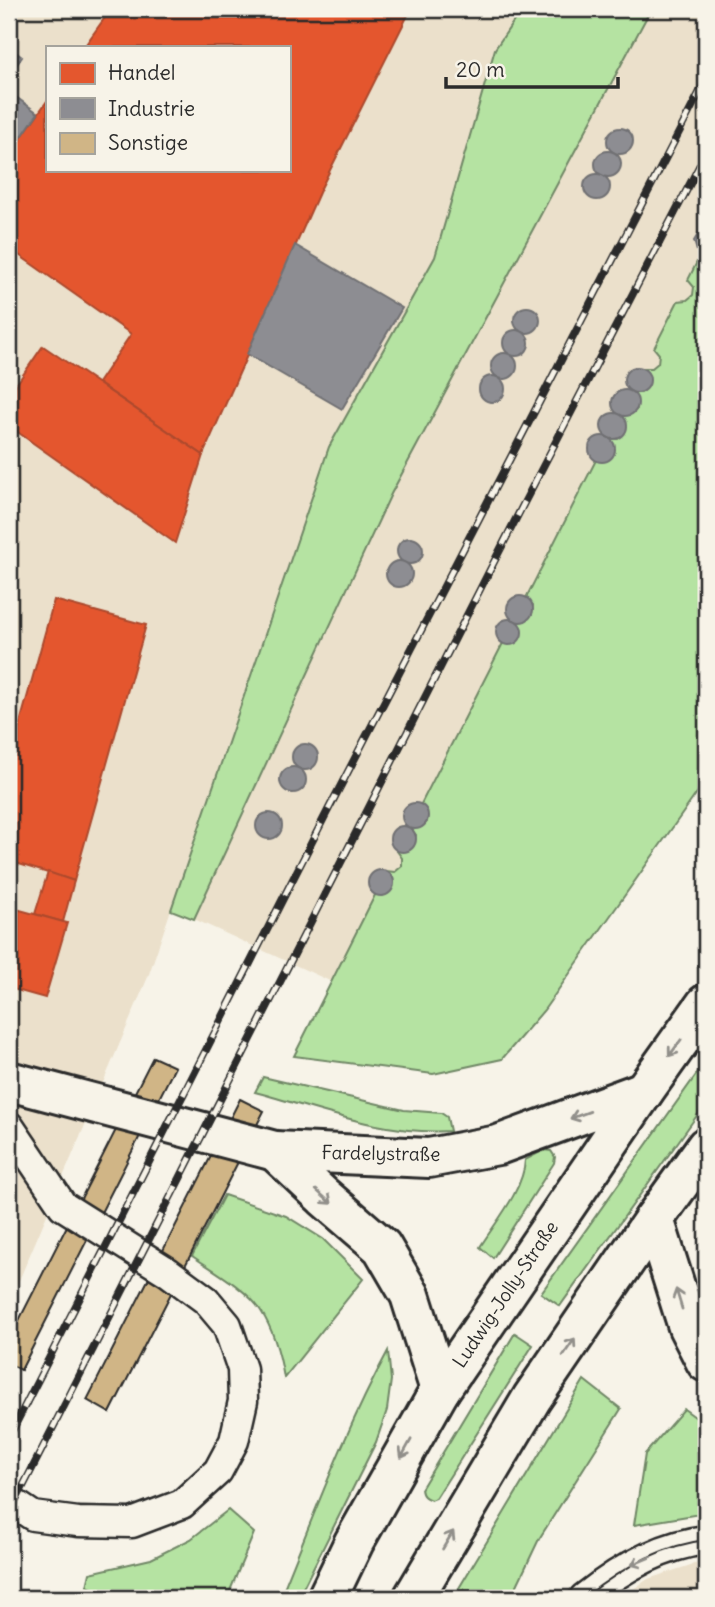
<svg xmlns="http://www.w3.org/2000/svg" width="715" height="1607" viewBox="0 0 715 1607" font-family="Delius,sans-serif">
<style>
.built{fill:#ebe0cb;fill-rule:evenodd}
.green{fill:#b5e3a2;stroke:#708766;stroke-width:2}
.shops{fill:#e4572e;stroke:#ac4a2d;stroke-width:2}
.industry{fill:#8d8d92;stroke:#707073;stroke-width:2}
.building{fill:#d0b586;stroke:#2b2b2b;stroke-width:2}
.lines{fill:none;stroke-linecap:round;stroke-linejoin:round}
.lane-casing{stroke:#2b2b2b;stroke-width:33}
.street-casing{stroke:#2b2b2b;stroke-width:44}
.secondary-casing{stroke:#2b2b2b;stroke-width:44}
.primary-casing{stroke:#2b2b2b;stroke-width:44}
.lane{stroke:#f7f3e8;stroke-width:28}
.street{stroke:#f7f3e8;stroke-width:38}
.secondary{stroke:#f7f3e8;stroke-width:38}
.primary{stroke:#f7f3e8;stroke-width:38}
.tram{stroke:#2b2b2b;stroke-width:2}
.rail-casing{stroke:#2b2b2b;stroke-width:8}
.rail{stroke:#f7f3e8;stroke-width:5;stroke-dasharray:16;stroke-linecap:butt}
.oneway{stroke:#918f8a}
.labels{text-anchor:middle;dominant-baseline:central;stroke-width:7;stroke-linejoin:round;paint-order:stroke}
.street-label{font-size:19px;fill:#2b2b2b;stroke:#f7f3e8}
</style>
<rect width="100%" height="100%" fill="#f7f3e8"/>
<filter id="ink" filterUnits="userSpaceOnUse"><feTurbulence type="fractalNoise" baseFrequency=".0143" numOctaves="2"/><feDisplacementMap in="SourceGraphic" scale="14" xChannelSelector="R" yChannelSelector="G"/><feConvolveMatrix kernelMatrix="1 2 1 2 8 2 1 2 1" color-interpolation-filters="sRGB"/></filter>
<g filter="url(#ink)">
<g class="built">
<path d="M9,9H522L495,49L435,257L329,447L148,977L9,1304ZM47,47H289V170H47Z"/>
<path d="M651,9H706V307L354,992L194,919L391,494Z"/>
<path d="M706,1560V1598H620L648,1579Z"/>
</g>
<g class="green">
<path d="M522,9H651L391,494L194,919L171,910L329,447L435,257L495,49Z"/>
<path d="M701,254L706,255V780L544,1010L502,1059L433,1074L294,1056L375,895H384L392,889V879L386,871L395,872L402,866V858L397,851H407L414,845L416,835L409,827L419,828L427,822V811L421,804L503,643H513L520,638L521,628L514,620L525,621L532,614L533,605L526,598L596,460L606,461L613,454L614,445L608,438L618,439L625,432L626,422L619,414L629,415L637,409V399L631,392L641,393L648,386L649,376L644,368H652L658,363L659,354L654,348L678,301L687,300L693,295L694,287L688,280Z"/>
<path d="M706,1061V1103L560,1306L541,1293Z"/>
<path d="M263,1077L404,1110L441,1113L447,1117L450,1131C384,1135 318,1109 255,1092Z"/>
<path d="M544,1150L551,1151L555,1157L554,1163L493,1258L480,1247C495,1223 524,1189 525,1160Z"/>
<path d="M224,1195L286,1216L323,1239L363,1279L284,1378C280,1354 274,1331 261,1311C248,1290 213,1270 192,1256Z"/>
<path d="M515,1333L533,1345L436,1498L431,1500C424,1497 422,1496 421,1489Z"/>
<path d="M388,1351L391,1380L387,1410L376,1442L298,1598H280C314,1515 345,1430 388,1351Z"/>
<path d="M584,1380L621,1409L539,1539L511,1598H453Z"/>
<path d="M684,1409L706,1425V1513L634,1525L645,1454Z"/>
<path d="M228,1510L254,1533L227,1598H113L87,1586L90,1573L151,1559L191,1539Z"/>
</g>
<g class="shops">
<path d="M111,9H411L321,188L203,455L98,383L131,334L9,248V155L47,101V170H289V47H84Z"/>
<path d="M43,346L203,455L175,543L9,426V395Z"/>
<path d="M54,600L146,625L74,881L9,861V763Z"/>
<path d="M48,872L74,881L63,922L35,914Z"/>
<path d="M9,907L67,923L45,998L9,988Z"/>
</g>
<g class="industry">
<path d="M9,47L22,57L9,76Z"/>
<path d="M9,92L38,113L9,155Z"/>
<circle cx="620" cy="141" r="13"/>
<circle cx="608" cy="164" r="13"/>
<circle cx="597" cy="187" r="13"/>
<path d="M703,230H706V255L697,251L694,241L699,233Z"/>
<path d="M295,245L402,308L342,409L247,354Z"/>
<circle cx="527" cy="320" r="13"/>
<circle cx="516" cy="343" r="13"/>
<circle cx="504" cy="366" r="13"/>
<circle cx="637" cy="380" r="13"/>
<circle cx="492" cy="389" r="13"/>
<circle cx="625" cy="403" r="13"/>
<circle cx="614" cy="426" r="13"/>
<circle cx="602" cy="449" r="13"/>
<circle cx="410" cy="551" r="13"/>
<circle cx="399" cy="574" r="13"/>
<circle cx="520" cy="609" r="13"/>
<circle cx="509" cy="632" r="13"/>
<circle cx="305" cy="757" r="13"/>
<circle cx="293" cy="780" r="13"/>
<circle cx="415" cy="816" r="13"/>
<circle cx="269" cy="826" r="13"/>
<circle cx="403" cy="839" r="13"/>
<circle cx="381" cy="883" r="13"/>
</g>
<g class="building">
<path d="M153,1057L175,1067L21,1370L9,1363V1340Z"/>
<path d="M240,1099L264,1111L110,1413L87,1400Z"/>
</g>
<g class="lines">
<g class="lane-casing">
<g id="lane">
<path d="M9,1126L63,1206L168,1272L206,1300L227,1325L242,1369L243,1401L234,1441L218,1471L182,1504L132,1523L78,1522L33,1516L9,1500"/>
<path d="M584,1598C619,1570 661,1545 706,1540"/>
</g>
</g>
<g class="street-casing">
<path id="street" d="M654,1219L688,1327L706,1362"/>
</g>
<g class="secondary-casing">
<g id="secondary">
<path d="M9,1081L275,1151L429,1158L498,1145L644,1091"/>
<path d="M275,1151L324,1197L382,1247L410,1295L440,1390"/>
</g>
</g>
<g class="primary-casing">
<g id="primary">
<path d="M327,1598L354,1542L440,1390L644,1091L706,1004"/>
<path d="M413,1598L532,1398L654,1219L706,1147"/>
</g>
</g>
<use href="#lane" class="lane"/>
<use href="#street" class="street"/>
<use href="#secondary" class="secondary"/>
<use href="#primary" class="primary"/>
<path class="tram" d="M584,1598C619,1570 661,1545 706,1540"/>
<g class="rail-casing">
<g id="rail">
<path d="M9,1437L324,818L706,80"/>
<path d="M9,1514L525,501L706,153"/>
</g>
</g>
<use href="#rail" class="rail"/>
</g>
<defs><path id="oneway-shaft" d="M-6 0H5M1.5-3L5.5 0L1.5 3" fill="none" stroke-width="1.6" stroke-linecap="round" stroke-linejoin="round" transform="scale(1.75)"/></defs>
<g class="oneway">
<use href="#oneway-shaft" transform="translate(675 1048) rotate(126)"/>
<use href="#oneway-shaft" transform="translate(580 1115) rotate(160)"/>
<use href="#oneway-shaft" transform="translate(324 1197) rotate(42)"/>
<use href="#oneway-shaft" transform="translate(679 1299) rotate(-107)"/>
<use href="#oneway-shaft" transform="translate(569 1347) rotate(-56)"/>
<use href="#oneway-shaft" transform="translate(406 1449) rotate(119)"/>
<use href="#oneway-shaft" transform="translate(448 1540) rotate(-59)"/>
<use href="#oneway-shaft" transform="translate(641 1561) rotate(157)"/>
</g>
</g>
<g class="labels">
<g class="street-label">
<text transform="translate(381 1153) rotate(1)">Fardelystraße</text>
<text transform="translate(505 1294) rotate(-56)">Ludwig-Jolly-Straße</text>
</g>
</g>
<rect width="715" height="1607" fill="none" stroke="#f7f3e8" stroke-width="35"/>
<rect x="18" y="18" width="680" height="1572" fill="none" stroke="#2b2b2b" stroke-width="2.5" filter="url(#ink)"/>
<rect x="46" y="46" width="245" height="126" fill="#f7f3e8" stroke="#a5a39c" stroke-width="2"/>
<rect x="60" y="63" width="35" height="21" fill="#e4572e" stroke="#a5a39c" stroke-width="2"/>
<text x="108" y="80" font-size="21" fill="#2b2b2b">Handel</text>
<rect x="60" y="98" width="35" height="21" fill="#8d8d92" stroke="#a5a39c" stroke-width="2"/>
<text x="108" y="116" font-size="21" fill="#2b2b2b">Industrie</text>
<rect x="60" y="133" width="35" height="21" fill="#d0b586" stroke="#a5a39c" stroke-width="2"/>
<text x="108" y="150" font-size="21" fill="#2b2b2b">Sonstige</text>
<path d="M446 77v10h172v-10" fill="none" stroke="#2b2b2b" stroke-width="3.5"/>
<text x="456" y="77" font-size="21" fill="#2b2b2b" stroke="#f7f3e8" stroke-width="5" paint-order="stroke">20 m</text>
</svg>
